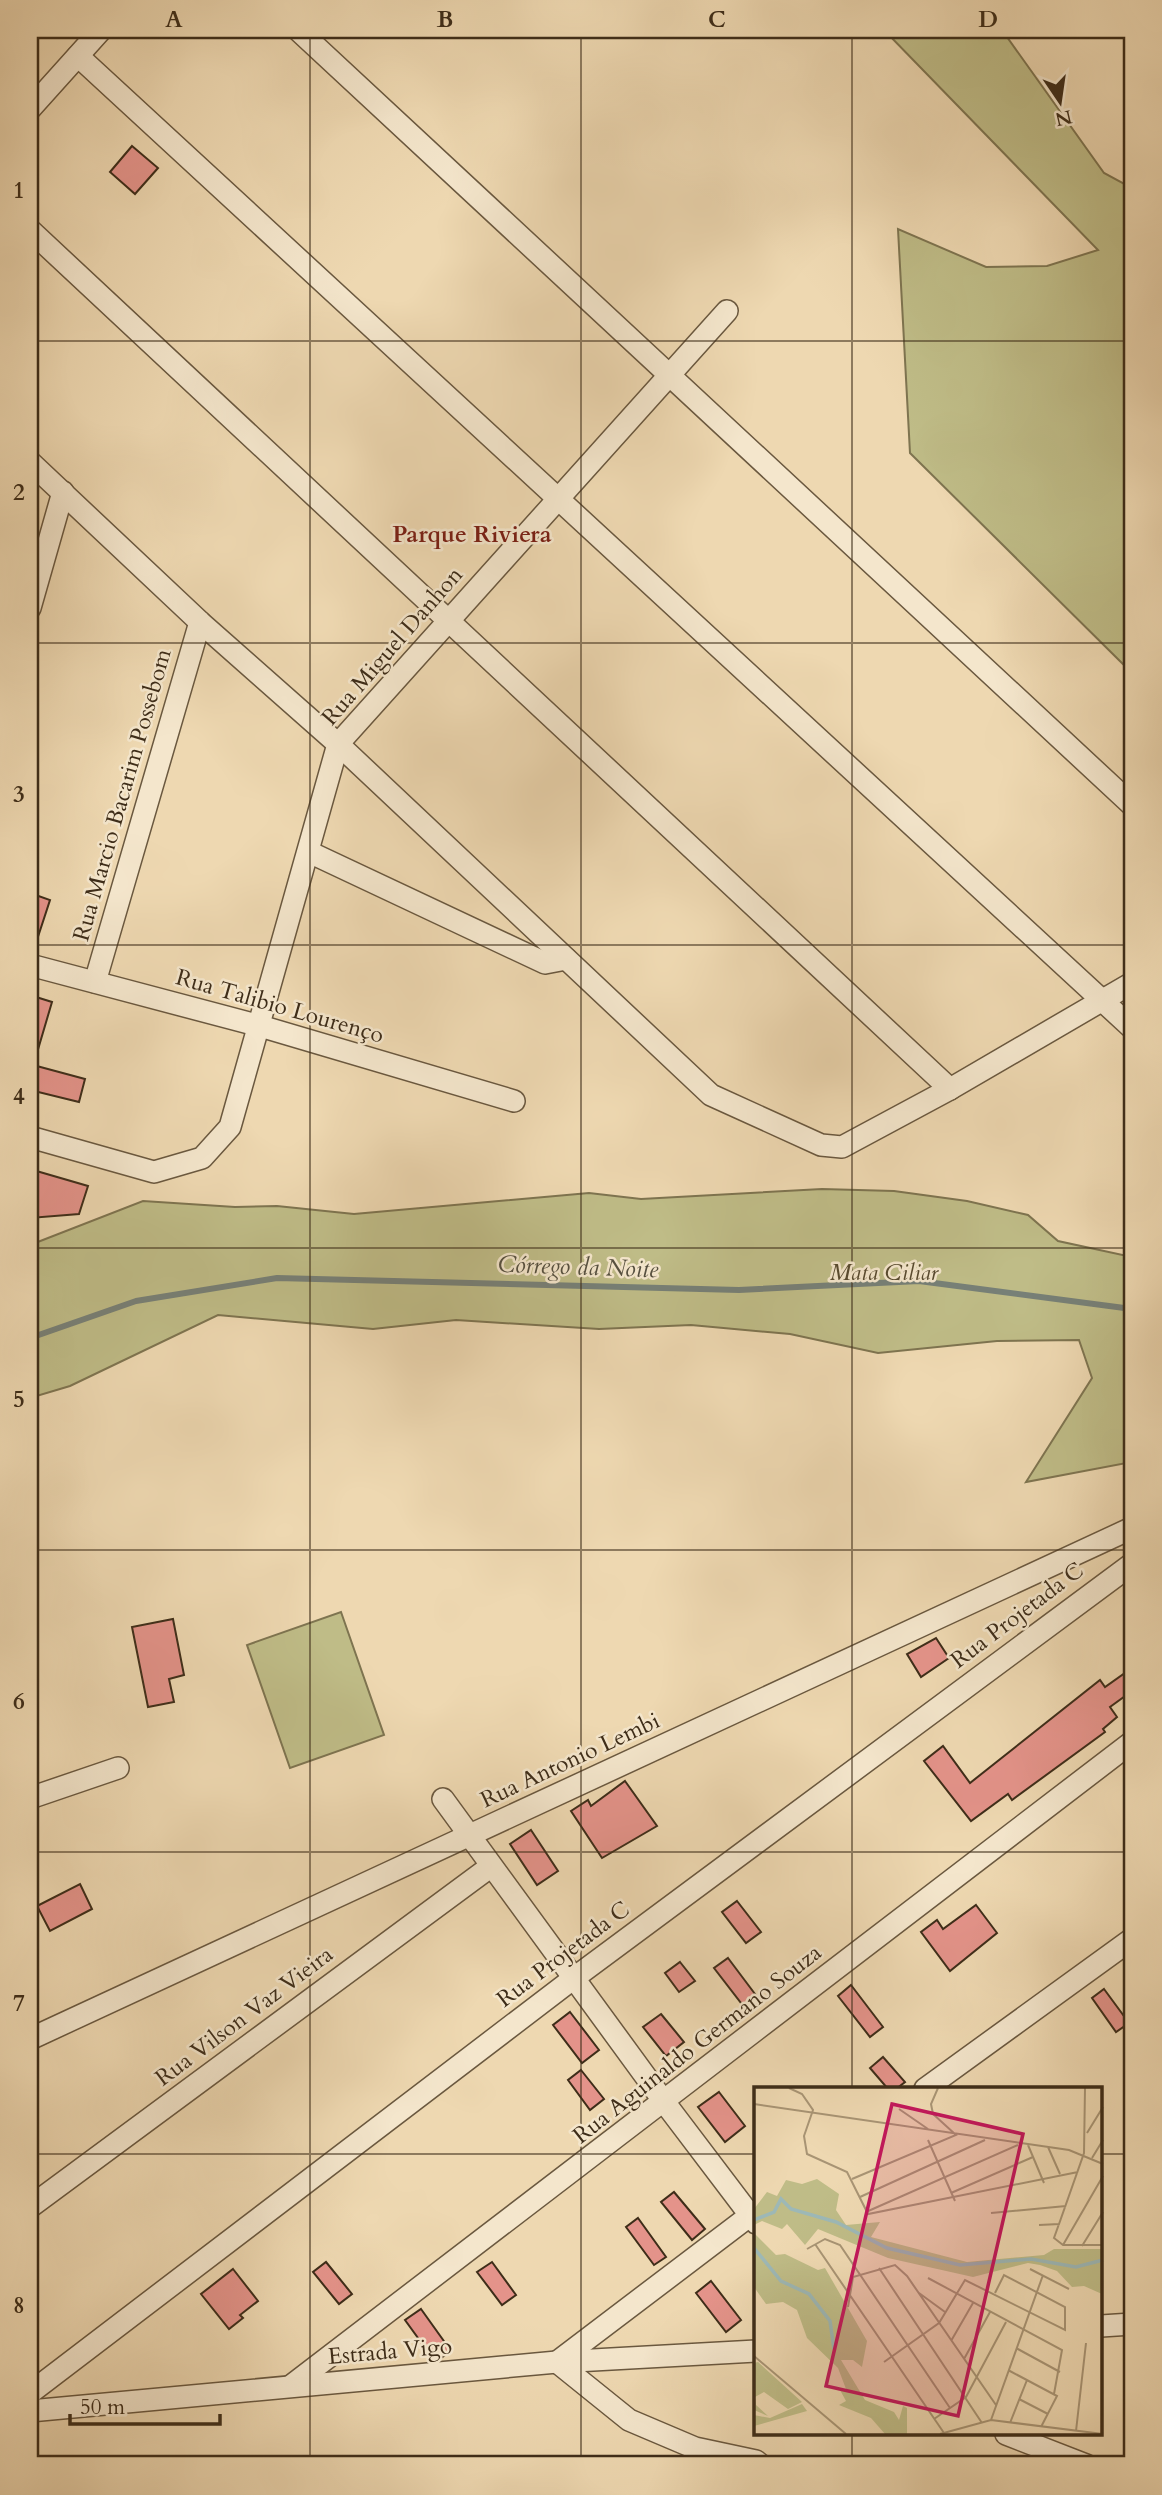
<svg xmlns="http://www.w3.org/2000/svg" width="1162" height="2495" viewBox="0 0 1162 2495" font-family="Cardo,serif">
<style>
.green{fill:#bfbc87;stroke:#7e7450;stroke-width:2}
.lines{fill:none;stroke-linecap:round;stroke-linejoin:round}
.stream{stroke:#778077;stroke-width:6}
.building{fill:#e4938a;stroke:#3e2d19;stroke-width:2}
.minor-casing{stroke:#6a583f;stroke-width:24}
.minor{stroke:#f4e6cc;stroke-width:21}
.grid{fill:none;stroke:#3e2d19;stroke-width:2;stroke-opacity:0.55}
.labels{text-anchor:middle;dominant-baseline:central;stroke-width:5;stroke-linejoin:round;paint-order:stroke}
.street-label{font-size:23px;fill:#3e2d19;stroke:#f4e6cc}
.park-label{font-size:23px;font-style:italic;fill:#584a2f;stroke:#f4e6cc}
.neighbourhood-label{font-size:24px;font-weight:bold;fill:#7a1f14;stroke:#f4e6cc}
.water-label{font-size:24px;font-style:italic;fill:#565040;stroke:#f4e6cc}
.inset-river{fill:none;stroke:#9db8b6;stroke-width:3.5}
.inset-road{fill:none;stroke:#a89474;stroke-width:2}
.view{fill:#c2185b;fill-opacity:0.15;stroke:#c2185b;stroke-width:3.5}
.inset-edge{fill:none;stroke:#3e2d19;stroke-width:3.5}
.neatline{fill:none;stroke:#3e2d19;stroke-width:2.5}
.grid-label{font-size:23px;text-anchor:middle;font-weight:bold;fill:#3e2d19}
</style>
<rect width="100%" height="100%" fill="#eed8b1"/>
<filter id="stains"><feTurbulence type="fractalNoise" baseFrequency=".00286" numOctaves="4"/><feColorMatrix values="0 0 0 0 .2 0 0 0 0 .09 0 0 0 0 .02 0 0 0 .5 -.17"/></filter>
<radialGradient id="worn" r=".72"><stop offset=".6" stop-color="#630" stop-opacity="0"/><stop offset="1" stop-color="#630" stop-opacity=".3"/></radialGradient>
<g class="green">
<path d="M884,30H1002L1104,173L1132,188V673L910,453L898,229L986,267L1047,266L1098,250Z"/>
<path d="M822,1189L894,1191L967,1201L1028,1215L1058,1241L1132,1257V1462L1026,1482L1092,1378L1079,1340L997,1341L878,1353L790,1334L691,1325L599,1329L456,1320L373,1329L218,1315L70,1386L30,1398V1245L143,1201L235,1207L277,1206L354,1214L589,1193L641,1199Z"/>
<path d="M341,1612L384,1735L290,1768L247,1645Z"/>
</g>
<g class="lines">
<path class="stream" d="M30,1338L136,1301L277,1278L739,1290L919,1281L1132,1309"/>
</g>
<g class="building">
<path d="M132,146L158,168L135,194L110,172Z"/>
<path d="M30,893L50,900L33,952L30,951Z"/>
<path d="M36,997L52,1002L34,1063H30V1019Z"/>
<path d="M33,1065L85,1079L79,1102L30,1090Z"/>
<path d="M33,1170L88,1186L79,1214L30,1218Z"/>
<path d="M173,1619L184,1675L169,1679L174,1702L148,1707L132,1627Z"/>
<path d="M936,1638L949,1658L921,1677L907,1654Z"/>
<path d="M1132,1668V1691L1110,1707L1117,1717L1103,1729L1105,1732L1012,1800L1008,1794L971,1821L924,1761L943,1746L970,1783L1100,1680L1105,1687Z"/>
<path d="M625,1781L657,1826L602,1858L571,1811L588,1800L591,1806Z"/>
<path d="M531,1830L558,1871L537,1885L510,1844Z"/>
<path d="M80,1884L92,1909L50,1931L37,1906Z"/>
<path d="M737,1901L761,1932L746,1943L722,1912Z"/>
<path d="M976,1905L997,1933L950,1971L921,1932L937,1920L943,1929Z"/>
<path d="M728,1958L761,2002L748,2012L714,1968Z"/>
<path d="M680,1962L695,1981L679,1992L665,1973Z"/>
<path d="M851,1985L883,2027L870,2037L838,1996Z"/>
<path d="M1104,1989L1129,2023L1116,2032L1092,1998Z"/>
<path d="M570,2012L599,2050L582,2063L553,2025Z"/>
<path d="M661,2014L684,2042L666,2056L643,2027Z"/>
<path d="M883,2057L905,2082L896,2089H888L870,2068Z"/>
<path d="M581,2070L604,2099L590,2110L568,2080Z"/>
<path d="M719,2092L745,2126L725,2142L698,2107Z"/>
<path d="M674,2192L705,2229L692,2240L661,2202Z"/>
<path d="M638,2218L666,2257L654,2265L626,2227Z"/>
<path d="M326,2262L352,2294L339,2304L313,2272Z"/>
<path d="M492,2262L516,2295L502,2305L477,2272Z"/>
<path d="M233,2269L258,2301L240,2315L243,2318L229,2329L201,2294Z"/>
<path d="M711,2281L741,2320L726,2332L696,2293Z"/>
<path d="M421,2309L451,2351L438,2360H434L405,2320Z"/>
</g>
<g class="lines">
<g class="minor-casing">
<g id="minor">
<path d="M298,30L1132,805"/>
<path d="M78,56L1132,1028"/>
<path d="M30,109L101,30"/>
<path d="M30,230L950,1089"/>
<path d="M30,462L200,622L338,744L711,1095L821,1145L842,1147L950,1089L1132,983"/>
<path d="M30,608L63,492"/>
<path d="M309,852L545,963L566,959"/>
<path d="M30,965L260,1026L514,1101"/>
<path d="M95,982L200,622"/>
<path d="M30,1137L154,1172L202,1158L230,1127L338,744L727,311"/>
<path d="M30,1798L118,1768"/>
<path d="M443,1799L665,2103L756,2223"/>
<path d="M30,2039L1132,1528"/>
<path d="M925,2089L1132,1939"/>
<path d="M30,2207L490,1867"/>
<path d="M756,2211L557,2362L629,2420L695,2448L756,2461L761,2465"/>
<path d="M1101,2326L1132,2324"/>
<path d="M292,2385L1132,1742"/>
<path d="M30,2393L574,1978L1132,1564"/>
<path d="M30,2411L557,2362L756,2351"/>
<path d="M1006,2434L1086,2465"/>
</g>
</g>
<use href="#minor" class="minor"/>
</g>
<path class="grid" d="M310,30V2465M581,30V2465M852,30V2089M30,341H1132M30,643H1132M30,945H1132M30,1248H1132M30,1550H1132M30,1852H1132M30,2154H756M1101,2154H1132M852,2434V2465"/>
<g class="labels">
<g class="street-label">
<text transform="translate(392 646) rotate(-49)">Rua Miguel Danhon</text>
<text transform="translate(122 795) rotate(-74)">Rua Marcio Bacarim Possebom</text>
<text transform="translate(280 1006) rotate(16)">Rua Talibio Lourenço</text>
<text transform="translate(1017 1615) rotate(-37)">Rua Projetada C</text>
<text transform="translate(570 1760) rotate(-25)">Rua Antonio Lembi</text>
<text transform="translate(563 1954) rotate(-37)">Rua Projetada C</text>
<text transform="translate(244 2016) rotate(-37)">Rua Vilson Vaz Vieira</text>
<text transform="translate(697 2044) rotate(-38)">Rua Aguinaldo Germano Souza</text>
<text transform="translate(390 2351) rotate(-5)">Estrada Vigo</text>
</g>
<g class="park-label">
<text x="884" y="1272">Mata Ciliar</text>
</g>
<g class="neighbourhood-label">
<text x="472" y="534">Parque Riviera</text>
</g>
<g class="water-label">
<text transform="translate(578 1267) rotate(2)">Córrego da Noite</text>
</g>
</g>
<g transform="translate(754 2087)">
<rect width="348" height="348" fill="#eed8b1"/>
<path d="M63,92L85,107L82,123L92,138L126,135L117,150L213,175L290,168L300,162H348V207L330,199L318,200L303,184L286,178L274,176L219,190L134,171L64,142L51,158L33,137L28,142L8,134L0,138V122L13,105L23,109L32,93L48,97ZM0,139V146L22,168L31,167L64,183L71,181L113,254L108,280L99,273H87L111,313L140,325L145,333L149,319L153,321V347H131L117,331L85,318L92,314L86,303L92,302L84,281L53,251L43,223L29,215L12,217L0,200ZM4,275L48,315L34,322L10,305L1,310L2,318L14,329L0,323V276ZM48,317L53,324L0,339V328L16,331Z" fill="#bfbc87"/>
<path class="inset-river" d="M0,133L20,125L27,112L37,122L82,135L133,161L206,178L277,172L322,180L349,173M0,161L27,194L55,207L76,234L80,262"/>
<path class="inset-road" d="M35,1L48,7L59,23L50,49L53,67L93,85L114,127L324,85M0,17L315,63L349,77M145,22L174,42M333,46L349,20M174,53L201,114M274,58L290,96M294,60L306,87M338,71L349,53M98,92L202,48L179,27L177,17L184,1M197,106L279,70M106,110L231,53M112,125L264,58M237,126L312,119M305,137L300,151L309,158H349M285,138L305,137L330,66L331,1M61,157L190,346M309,158L349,89M328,159L349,125M53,162L71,152L86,158L196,321M125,181L228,336M276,182L315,202M174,191L308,263L300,307M165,206L191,225M94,220L99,190L141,178L153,189L242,318M197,254L219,216M262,261L306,285M0,269L92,347M210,272L236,225M130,275L185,236L211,193L311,243V220L250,188L241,206M254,283L303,309L287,340M265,312L294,327M180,332L212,310L252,235M237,333L289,188M256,336L273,293M322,344L332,256M186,347L237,333L349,347"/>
<path class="view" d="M138,17L269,47L204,329L72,299Z"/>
<rect width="348" height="348" class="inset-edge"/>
</g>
<rect width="1162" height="2495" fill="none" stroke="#eed8b1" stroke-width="77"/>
<g transform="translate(1060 102) rotate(167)" stroke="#f4e6cc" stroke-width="5" paint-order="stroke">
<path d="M0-5L12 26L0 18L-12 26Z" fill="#3e2d19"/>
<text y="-10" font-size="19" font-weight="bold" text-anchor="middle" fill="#3e2d19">N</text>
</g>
<path d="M70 2414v10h150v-10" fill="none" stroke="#3e2d19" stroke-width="3.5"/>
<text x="80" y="2414" font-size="21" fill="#3e2d19" stroke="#f4e6cc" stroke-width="5" paint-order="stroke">50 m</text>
<rect x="38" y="38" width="1086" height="2418" class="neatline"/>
<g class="grid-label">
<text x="174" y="27">A</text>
<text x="445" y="27">B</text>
<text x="717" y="27">C</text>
<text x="988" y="27">D</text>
<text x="19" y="198">1</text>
<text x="19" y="500">2</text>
<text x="19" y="802">3</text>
<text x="19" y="1104">4</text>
<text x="19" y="1407">5</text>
<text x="19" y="1709">6</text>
<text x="19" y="2011">7</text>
<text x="19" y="2313">8</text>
</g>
<rect width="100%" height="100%" filter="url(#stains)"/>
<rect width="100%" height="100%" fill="url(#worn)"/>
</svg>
